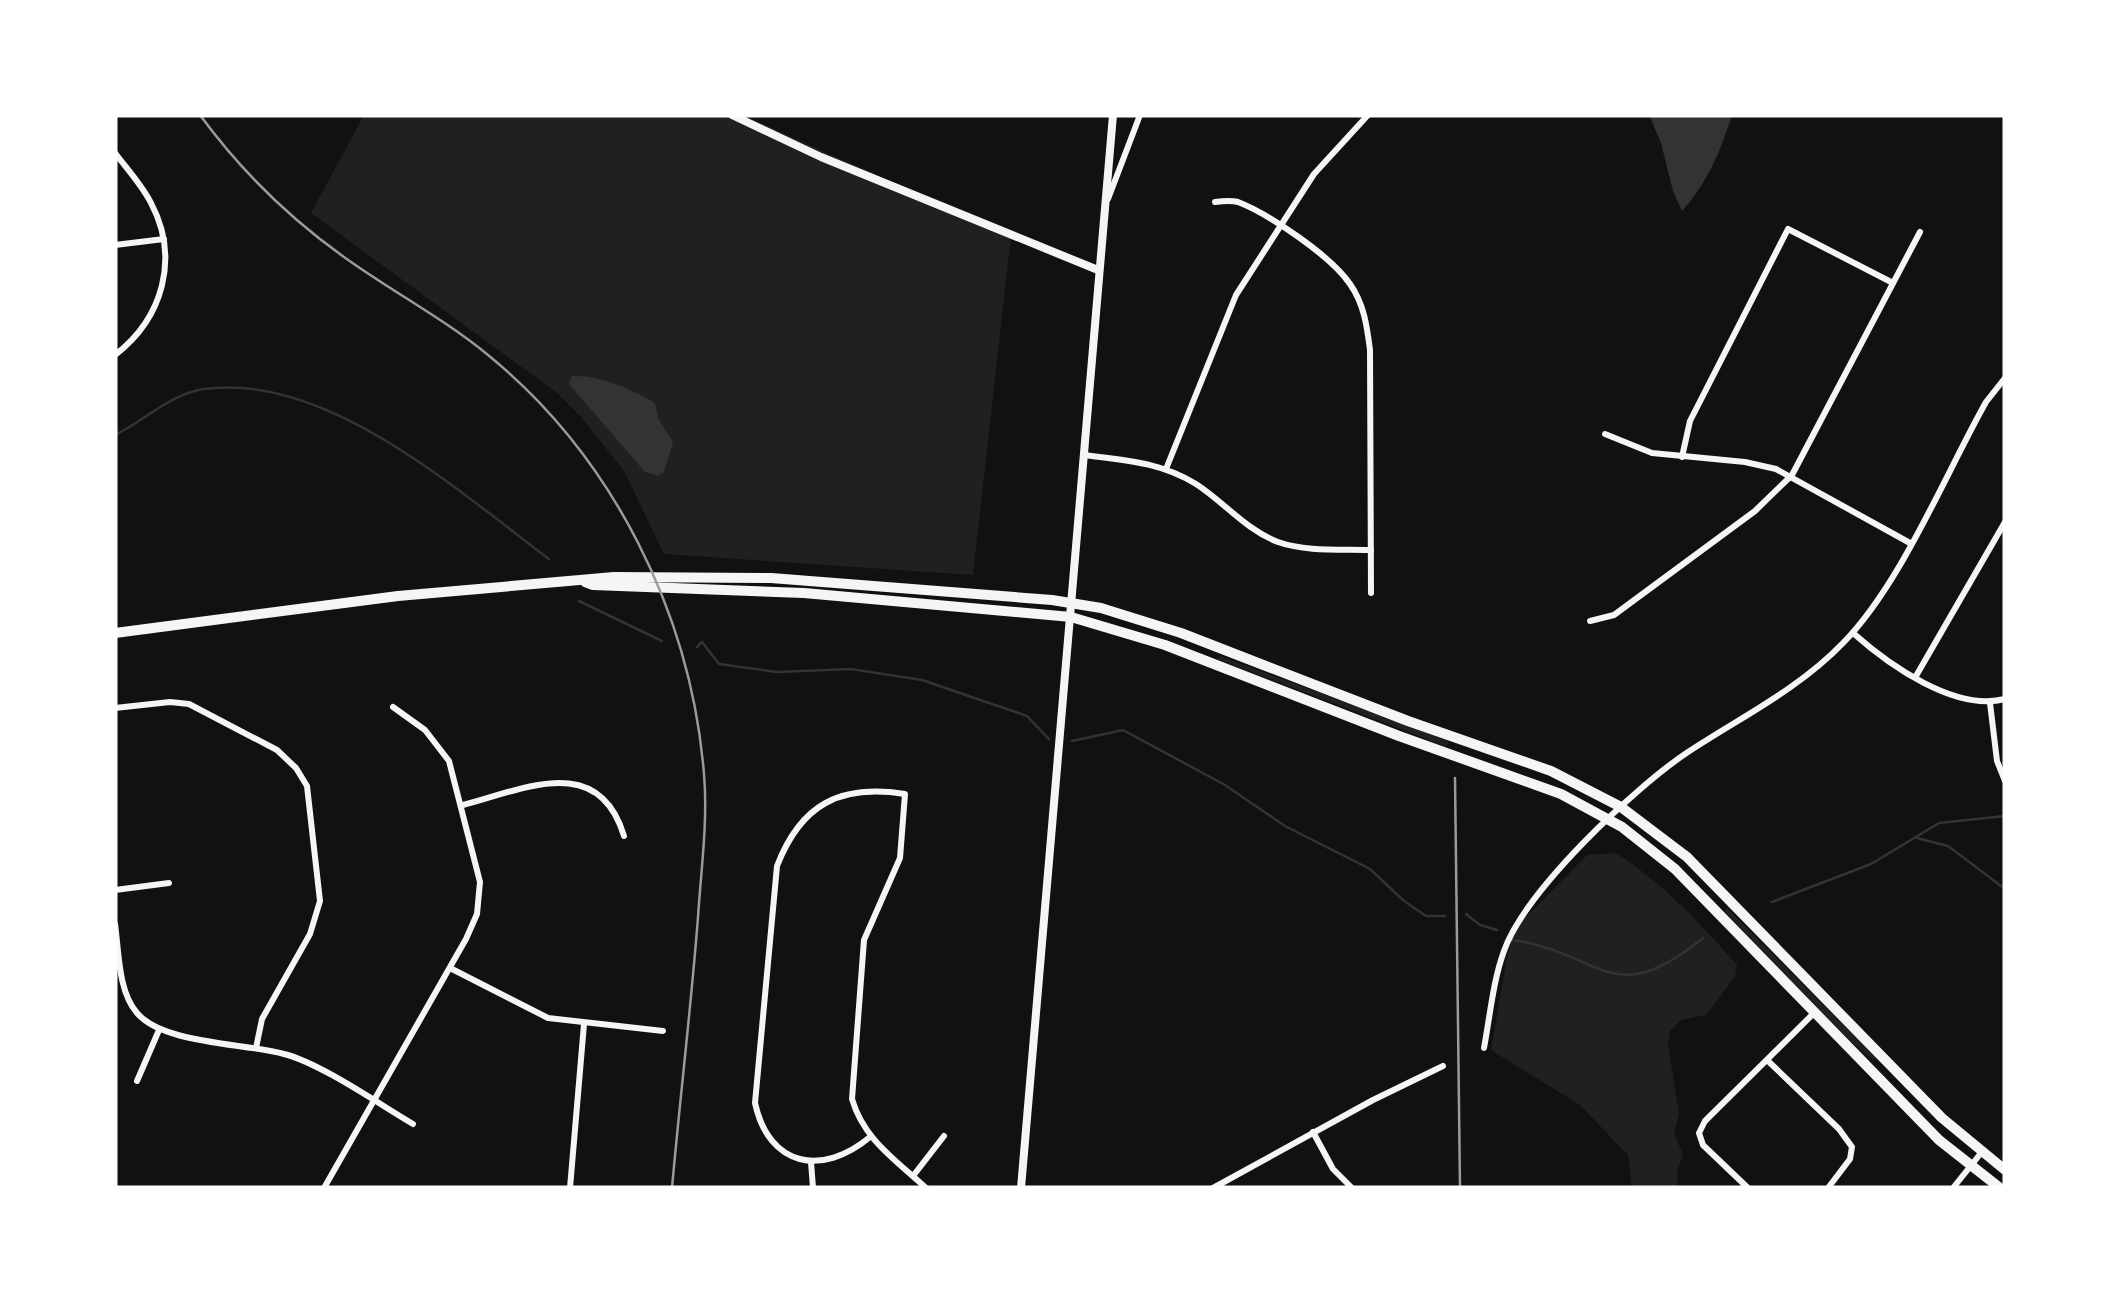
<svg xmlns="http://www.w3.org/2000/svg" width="2120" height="1303" viewBox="0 0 2120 1303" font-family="'Public Sans',sans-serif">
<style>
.green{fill:#202020}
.water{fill:#333}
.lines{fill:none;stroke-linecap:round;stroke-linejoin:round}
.stream{stroke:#333;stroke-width:2.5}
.minor{stroke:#f5f5f5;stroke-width:6}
.tertiary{stroke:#f5f5f5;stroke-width:8}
.secondary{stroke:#f5f5f5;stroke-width:8}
.trunk{stroke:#f5f5f5;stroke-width:10}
.rail{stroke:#9a9a9a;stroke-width:2.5}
</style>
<rect width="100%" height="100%" fill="#111"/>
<g class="green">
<path d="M364,115H743L1011,236L973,575L664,554L624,471L581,417L557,393L311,213Z"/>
<path d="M1220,656L1447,740L1449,744L1445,746L1218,659Z"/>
<path d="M1616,853C1663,883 1700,923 1737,965L1735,977L1706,1015L1681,1020L1670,1031L1668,1044L1679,1114L1674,1133L1683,1155L1677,1172L1678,1188H1632L1628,1155L1580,1105L1491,1050L1508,952L1518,925L1587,855Z"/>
<path d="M1727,908L1876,1058L1873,1060L1849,1040L1724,911Z"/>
</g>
<g class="water">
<path d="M1649,115H1732C1721,150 1707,184 1682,211L1673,191L1661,143Z"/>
<path d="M572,376C600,375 632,389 655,403L658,418L673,442L664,472L658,476L645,472L569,384Z"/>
</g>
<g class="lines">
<g class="stream">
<path d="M115,435C144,421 170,394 204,389C326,372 458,491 549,559"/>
<path d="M579,601L662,641"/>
<path d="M697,647L702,642L719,664L777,672L851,669L922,680L1027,716L1049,739"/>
<path d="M1072,741L1123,730L1225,785L1285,826L1370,869L1404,901L1426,916H1445"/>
<path d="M1917,838L1948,846L2005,889"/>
<path d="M1772,902L1871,864L1939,823L2005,816"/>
<path d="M1466,914L1480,925L1497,930"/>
<path d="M1512,940C1602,952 1611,1013 1703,938"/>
</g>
<g class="minor">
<path d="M115,153C127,169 142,185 151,203C180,258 163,318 115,355"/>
<path d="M1108,199L1140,115"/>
<path d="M1215,202C1222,201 1231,200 1238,202C1269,214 1331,256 1350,284C1364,304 1367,326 1370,350L1371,593"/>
<path d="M115,245L164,239"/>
<path d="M1605,434L1652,453L1745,462L1776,469L1910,543"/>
<path d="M1084,455C1124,460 1161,462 1196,484C1224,502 1246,530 1278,542C1306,552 1341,549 1371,550"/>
<path d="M1682,457L1690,421L1788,229L1893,283"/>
<path d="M1166,469L1236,295L1314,174L1368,115"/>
<path d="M1590,621L1614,615L1755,511L1792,475L1920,232"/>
<path d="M1853,633C1889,665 1955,712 2005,699"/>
<path d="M1916,676L2005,522"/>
<path d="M1990,703L1997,761L2005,781"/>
<path d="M115,708L170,702L189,704L277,750L296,768L307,786L320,901L310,934L262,1019L256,1048"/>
<path d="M463,805C524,789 599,752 624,836"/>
<path d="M115,890L169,883"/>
<path d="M115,924C119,952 118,991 137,1013C163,1044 244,1043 284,1054C320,1063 379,1104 413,1124"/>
<path d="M450,968L548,1018L663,1031"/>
<path d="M1484,1048C1490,1016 1493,981 1504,951C1525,891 1635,787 1688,752C1741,717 1799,689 1843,643C1901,584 1945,475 1986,402L2005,378"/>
<path d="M1767,1060L1839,1129L1852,1147L1850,1159L1828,1188"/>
<path d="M137,1081L159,1030"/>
<path d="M1313,1132L1333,1169L1352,1188"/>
<path d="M870,1137C822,1177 769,1167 755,1103L777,866C801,804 840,784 905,794L900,858L864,940L852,1099C864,1140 896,1160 926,1188"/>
<path d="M811,1162L813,1188"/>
<path d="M913,1176L944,1136"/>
<path d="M324,1188L466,939L477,914L480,882L449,761L425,730L393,707"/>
<path d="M570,1188L584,1024"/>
<path d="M1213,1188L1373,1100L1443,1066"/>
<path d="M1748,1188L1703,1145L1699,1133L1705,1121L1814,1013"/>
<path d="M1953,1188L1981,1153"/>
</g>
<path class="tertiary" d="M732,115L821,157L1098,270"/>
<path class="secondary" d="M1021,1188L1113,115"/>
<g class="trunk">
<path d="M585,582L593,585L804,593L1071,617L1165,645L1399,736L1561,794L1622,827L1675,869L1939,1140L2000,1188"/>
<path d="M115,633L398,596L614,577L771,578L1052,600L1101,608L1181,633L1408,721L1551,771L1621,807L1687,857L1942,1118L2005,1170"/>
</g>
<g class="rail">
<path d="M200,115C241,171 288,217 344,257C391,291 443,318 488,355C613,457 691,614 704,774C708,821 701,870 698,917C691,1008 680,1098 672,1188"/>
<path d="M1455,778L1460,1188"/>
</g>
</g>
<rect width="2120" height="1303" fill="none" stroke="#ffffff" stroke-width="235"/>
</svg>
